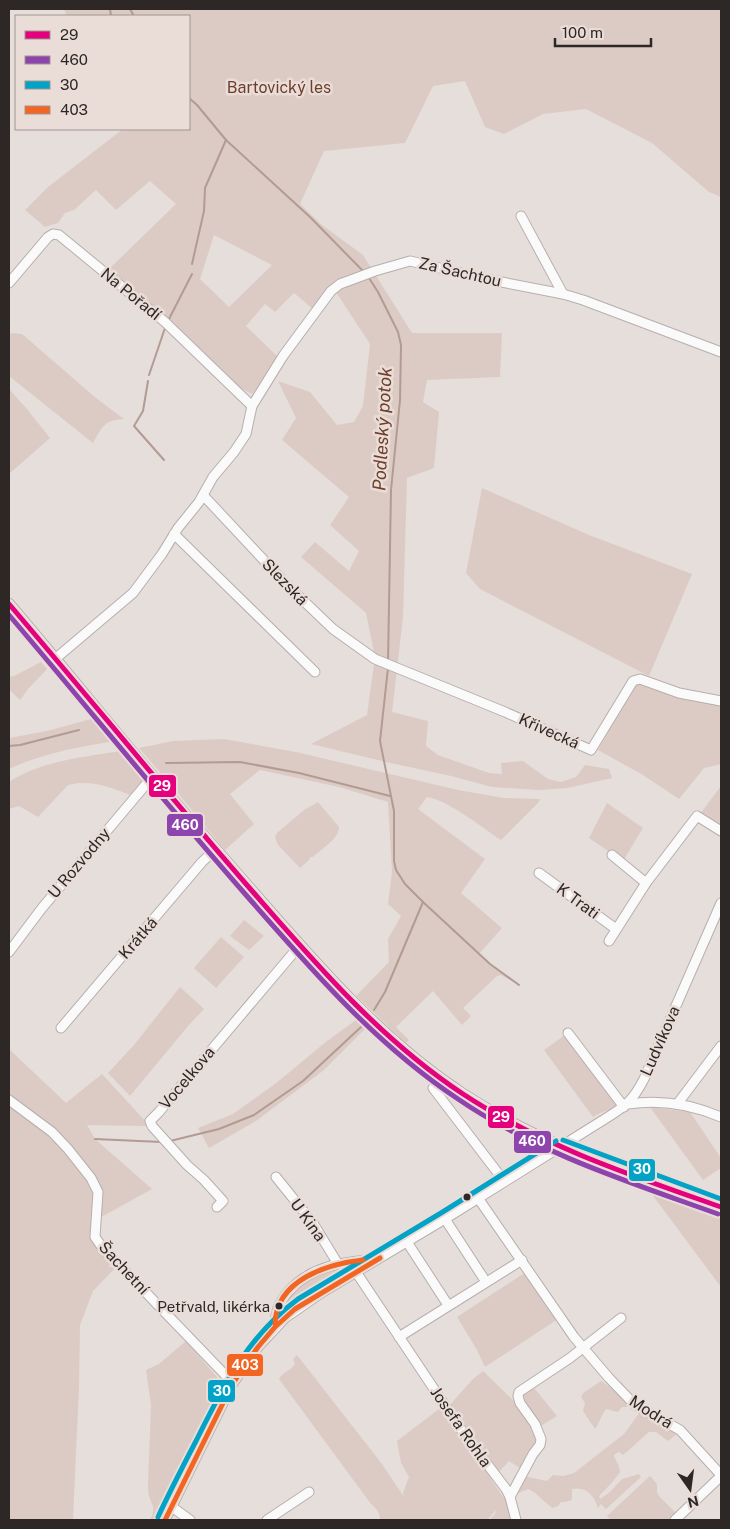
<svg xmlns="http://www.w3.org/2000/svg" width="730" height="1529" viewBox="0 0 730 1529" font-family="'Public Sans',sans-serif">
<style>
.green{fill:#dccbc4;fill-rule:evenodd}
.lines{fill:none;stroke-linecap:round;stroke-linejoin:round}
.stream{stroke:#b29b92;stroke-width:2}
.minor-casing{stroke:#b5afad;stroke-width:11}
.major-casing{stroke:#b5afad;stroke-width:12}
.minor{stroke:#fbfafa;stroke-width:9}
.major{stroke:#fbfafa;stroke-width:10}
.bus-1-casing{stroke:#eaddd7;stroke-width:9}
.bus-2-casing{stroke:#eaddd7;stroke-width:9}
.bus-3-casing{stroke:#eaddd7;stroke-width:9}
.bus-4-casing{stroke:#eaddd7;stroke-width:9}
.bus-1{stroke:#e5007d;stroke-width:5}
.bus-2{stroke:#8e44ad;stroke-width:5}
.bus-3{stroke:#02a3c6;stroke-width:5}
.bus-4{stroke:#f26522;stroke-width:5}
.bus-dot{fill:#2d2826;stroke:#eaddd7;stroke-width:2}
.labels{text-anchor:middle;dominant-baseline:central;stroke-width:5;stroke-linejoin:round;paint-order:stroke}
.bus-label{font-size:15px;fill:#2d2826;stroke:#eaddd7;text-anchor:end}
.park-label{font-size:16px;fill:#6c3e2b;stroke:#eaddd7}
.street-label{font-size:16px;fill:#2d2826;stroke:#eaddd7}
.water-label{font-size:18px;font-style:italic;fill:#6e402c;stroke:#eaddd7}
.line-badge{stroke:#eaddd7;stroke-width:2}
.badge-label{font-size:14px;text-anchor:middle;font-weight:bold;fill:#fff}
</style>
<rect width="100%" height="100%" fill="#e6dedb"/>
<g class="green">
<path d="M64,9H721V197L709,192L652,143L586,109L543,114L504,134L485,127L465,81L433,86L405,143L324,151L300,204L322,225L363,255L412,333H502L500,377L427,380L423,402L439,412L434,468L407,478L403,617L392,712L428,721L426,746L438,755L489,773L502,774L501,763L523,761L548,779L561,782L576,777L585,765L609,769L612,778L567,788L540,790L492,787L451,776L386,762L311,744L367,715L375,657L366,613L301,557L315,542L349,571L359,551L330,525L349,497L282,440L296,418L278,381L310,392L337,425L354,422L363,406L370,344L332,286L313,309L294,293L275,312L265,304L246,326L279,358L252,394L233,384L108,270L176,204L150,181L116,210L96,190L74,210L65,213L58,223L45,227L25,210L48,187L123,129H189V16H67ZM214,235L272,265L229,307L200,279Z"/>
<path d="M12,333L22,334L96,398L124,419C104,420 102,427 93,443L9,376V334Z"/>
<path d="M9,389L26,408L50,438L9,474Z"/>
<path d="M482,488L589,535L692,574L649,676L480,589L466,573Z"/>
<path d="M41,662L47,669L28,689L20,700L9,689V677L14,676Z"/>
<path d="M641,682L721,705V764L704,768L679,799L643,775L598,750L634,686Z"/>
<path d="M95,718L116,741C79,747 43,753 9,769V738L47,731Z"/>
<path d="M224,739L296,752L458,790L504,798L540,799L538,803L501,840C481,827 450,801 427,797L418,809L485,859L461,893L502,928L479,954L490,964L519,985L501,975L497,976L463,1008L471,1016L462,1025L433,991L396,1027L409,1040L406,1043L356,996L389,962L388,939L401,916L388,904L392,872L388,802L339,787L260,770L230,794L254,824L225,850L171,785L139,748L173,741Z"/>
<path d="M121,751L145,778L130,795C111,787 89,779 68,785L38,817L19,806L9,809V782C41,761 83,757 121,751Z"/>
<path d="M721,786V829L700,814Z"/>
<path d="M318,802L339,827C339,839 321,849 313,857H310L309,860L300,868L278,845L275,837L277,833L304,810Z"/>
<path d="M607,803L643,828L623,861L589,838Z"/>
<path d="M244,920L264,936L249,950L230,936Z"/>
<path d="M221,937L244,957L216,988L194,968Z"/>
<path d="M180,987L204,1009L188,1026L130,1096L108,1073L134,1045Z"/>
<path d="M356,1020L365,1029L324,1070L256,1121L209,1148L198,1128L233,1114L275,1084L327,1041Z"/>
<path d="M568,1033L620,1105C611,1110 602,1111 593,1117L544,1050Z"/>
<path d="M9,1049L66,1103L102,1074L147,1123V1125L145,1126L87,1125L95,1139L152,1189L96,1220L95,1237L115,1260L108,1267H116L93,1291L80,1325L79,1387L73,1520H9Z"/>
<path d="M650,1107L690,1112L721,1158V1168L703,1180Z"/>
<path d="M651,1193L721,1218V1287Z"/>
<path d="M349,1265L350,1269L285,1310L281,1311L285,1300L297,1287L319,1273Z"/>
<path d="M526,1272L558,1319L485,1367L477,1350L457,1317Z"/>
<path d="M186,1341L223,1384L177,1477L157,1520H150C156,1508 153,1508 149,1496C148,1493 148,1488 148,1484L151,1405L146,1370L159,1364Z"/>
<path d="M297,1355L382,1464L404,1497L403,1493L409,1477L401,1463L397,1441L443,1406L503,1497L506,1498L511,1516L510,1520H489L495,1514L496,1510L487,1520H380C380,1513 377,1509 371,1504L279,1379C282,1372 291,1371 295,1364L293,1359Z"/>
<path d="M483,1371L515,1402L531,1425L538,1438L536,1446L520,1468L509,1461L497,1474L448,1407L473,1379Z"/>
<path d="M601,1381L610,1387H615L628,1407H622L618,1412L606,1409C601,1415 600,1422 595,1429L583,1411L585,1403L581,1397L583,1393Z"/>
<path d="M530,1389H535L557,1416L539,1427L521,1402L522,1394Z"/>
<path d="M640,1412L679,1432L668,1441L656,1432H649L623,1455L619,1452L615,1454L614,1456L619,1467L620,1472C613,1482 607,1488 599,1496L600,1499L610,1492L622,1479L639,1474L641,1477L606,1509L601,1504L598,1508C594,1495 586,1486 572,1489V1500L565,1502H561L558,1506L553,1508C543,1502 538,1493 528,1489L516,1494L523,1476L547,1481L553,1475L563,1476L574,1473L624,1434Z"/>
<path d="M650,1476L657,1484V1492L659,1496L677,1514L671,1520H611L607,1516Z"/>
</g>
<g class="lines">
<g class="stream">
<path d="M110,9L111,16"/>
<path d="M130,9L134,16"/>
<path d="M189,98L197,105L226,140L310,217L364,272"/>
<path d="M192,264L204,211L205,188L226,140"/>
<path d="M369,278L378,292L398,332L401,345L400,400L391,490L388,662"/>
<path d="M169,319L192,274"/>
<path d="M149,375L165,328"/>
<path d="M148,381L143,411L134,426L164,460"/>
<path d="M9,746L20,745L79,730"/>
<path d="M166,763L240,762L299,773L390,796"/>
<path d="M423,902L490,964L519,985"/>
<path d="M374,1010L385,992L423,902L405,884L396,870L394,861V811L380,741L388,668"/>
<path d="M95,1139L161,1142"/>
<path d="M170,1141L219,1129L254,1115L303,1081L361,1027"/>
</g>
<g class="minor-casing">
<g id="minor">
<path d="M521,216L563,294"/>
<path d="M9,283L48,237L53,234L59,235L165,322L252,406"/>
<path d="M203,495L288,586L333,629L375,659L505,712L591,750L633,681L640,679L679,693L721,701"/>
<path d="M174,534L315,672"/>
<path d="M55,659L133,593L162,554L178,528L199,502L213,477L234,452L246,434L252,406L283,356L331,291L340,284L375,271L410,261L491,280L563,294L583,300L721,352"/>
<path d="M612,855L646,883"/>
<path d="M539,873L616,929"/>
<path d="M609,941L646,883L697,816L721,831"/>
<path d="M9,952L42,908L153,776"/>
<path d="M61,1028L202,862L216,849"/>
<path d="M568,1033L624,1107"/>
<path d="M433,1088L504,1181"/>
<path d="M9,1100L52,1132L68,1149L91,1178L98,1192L95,1237L102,1247L233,1383"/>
<path d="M678,1103L721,1046"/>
<path d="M628,1104C661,1099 691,1104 721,1117"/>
<path d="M276,1177L313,1223L338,1264"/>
<path d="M478,1198L574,1337L609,1378L635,1405L680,1430L721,1475"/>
<path d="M217,1207L223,1201L204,1180L187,1165L152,1126L150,1121L159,1112L300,945"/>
<path d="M445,1219L486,1282"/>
<path d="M407,1242L448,1305"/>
<path d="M356,1272L460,1428L506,1489L510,1497L516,1520"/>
<path d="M275,1327C275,1312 279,1303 288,1292C311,1265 345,1262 377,1259"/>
<path d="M399,1337L522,1260"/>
<path d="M510,1497L533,1454L540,1445L541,1439L535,1424L520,1403L518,1396L519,1392L570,1358L621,1318"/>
<path d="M172,1507L190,1520"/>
<path d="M165,1520L233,1383L258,1347L285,1318L321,1293L445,1219L608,1117C627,1105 633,1100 644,1079L721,903"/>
<path d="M267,1520L309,1492"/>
<path d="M675,1520L721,1476"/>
</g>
</g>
<g class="major-casing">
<path id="major" d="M9,604C57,660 103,717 150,773C184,813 219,853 254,893C318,966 381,1040 463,1094C544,1147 632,1175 721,1207"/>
</g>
<use href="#minor" class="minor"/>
<use href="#major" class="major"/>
<g class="bus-1-casing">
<path id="bus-1" d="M9,604C91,700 170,797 253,892C317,965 381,1040 463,1094C542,1146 633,1176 721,1207"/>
</g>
<g class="bus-2-casing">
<path id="bus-2" d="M9,615C88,708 165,803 246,895C311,969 375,1044 458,1099C537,1153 629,1182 718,1214"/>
</g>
<g class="bus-3-casing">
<g id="bus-3">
<path d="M563,1140L721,1199"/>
<path d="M158,1517C170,1491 183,1466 196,1441C224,1385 247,1337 298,1299L441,1213L556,1141"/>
</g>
</g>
<g class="bus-4-casing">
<g id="bus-4">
<path d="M275,1324C276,1280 327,1264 363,1260"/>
<path d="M165,1520L233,1383L258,1347L275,1327L295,1309L380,1258"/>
</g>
</g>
<use href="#bus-1" class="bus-1"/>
<use href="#bus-2" class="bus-2"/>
<use href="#bus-3" class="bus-3"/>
<use href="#bus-4" class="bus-4"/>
</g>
<g class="bus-dot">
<circle cx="467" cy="1197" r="4.5"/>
<circle cx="279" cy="1306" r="4.5"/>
</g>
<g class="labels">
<g class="bus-label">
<text x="270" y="1306">Petřvald, likérka</text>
</g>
<g class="park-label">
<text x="279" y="87">Bartovický les</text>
</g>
<g class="street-label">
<text transform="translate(460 272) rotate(13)">Za Šachtou</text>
<text transform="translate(131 294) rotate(39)">Na Pořadí</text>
<text transform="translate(285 582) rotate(46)">Slezská</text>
<text transform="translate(549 731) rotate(24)">Křivecká</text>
<text transform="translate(79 863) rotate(-50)">U Rozvodny</text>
<text transform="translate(578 901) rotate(36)">K Trati</text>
<text transform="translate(138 938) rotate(-49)">Krátká</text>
<text transform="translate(660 1041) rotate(-66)">Ludvíkova</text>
<text transform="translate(187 1078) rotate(-50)">Vocelkova</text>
<text transform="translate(308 1220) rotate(54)">U Kina</text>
<text transform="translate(124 1268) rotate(47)">Šachetní</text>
<text transform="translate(651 1412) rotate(32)">Modrá</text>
<text transform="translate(461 1427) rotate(55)">Josefa Rohla</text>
</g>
<g class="water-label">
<text transform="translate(382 429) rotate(-87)">Podleský potok</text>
</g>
</g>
<g class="line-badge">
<rect x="148" y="774" width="29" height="24" rx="5" fill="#e5007d"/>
<rect x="166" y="813" width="38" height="24" rx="5" fill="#8e44ad"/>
<rect x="487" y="1105" width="28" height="24" rx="5" fill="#e5007d"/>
<rect x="513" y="1130" width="39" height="24" rx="5" fill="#8e44ad"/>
<rect x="628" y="1158" width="28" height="24" rx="5" fill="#02a3c6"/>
<rect x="226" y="1353" width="38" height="24" rx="5" fill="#f26522"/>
<rect x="207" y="1379" width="29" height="24" rx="5" fill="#02a3c6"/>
</g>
<g class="badge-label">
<text x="162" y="791">29</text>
<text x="185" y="830">460</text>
<text x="501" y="1122">29</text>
<text x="532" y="1146">460</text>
<text x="642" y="1174">30</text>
<text x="245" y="1370">403</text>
<text x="222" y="1396">30</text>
</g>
<rect width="730" height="1529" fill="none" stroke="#2d2826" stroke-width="20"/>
<rect x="15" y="15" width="175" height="115" fill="#eaddd7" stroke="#9e9590"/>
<rect x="25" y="31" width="25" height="8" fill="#e5007d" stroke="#9e9590"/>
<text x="60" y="40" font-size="15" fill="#2d2826">29</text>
<rect x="25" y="56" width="25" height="8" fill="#8e44ad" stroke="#9e9590"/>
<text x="60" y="65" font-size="15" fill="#2d2826">460</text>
<rect x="25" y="81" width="25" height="8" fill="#02a3c6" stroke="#9e9590"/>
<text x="60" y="90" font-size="15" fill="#2d2826">30</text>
<rect x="25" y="106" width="25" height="8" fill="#f26522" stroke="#9e9590"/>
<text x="60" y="115" font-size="15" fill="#2d2826">403</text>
<g transform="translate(690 1489) rotate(166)" stroke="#eaddd7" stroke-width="4" paint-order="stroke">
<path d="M0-4L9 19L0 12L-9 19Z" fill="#2d2826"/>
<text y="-8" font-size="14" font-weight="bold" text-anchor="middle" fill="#2d2826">N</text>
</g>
<path d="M555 38v8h96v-8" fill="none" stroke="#2d2826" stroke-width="2.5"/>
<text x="562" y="38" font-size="15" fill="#2d2826" stroke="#eaddd7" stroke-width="4" paint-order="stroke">100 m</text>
</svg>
